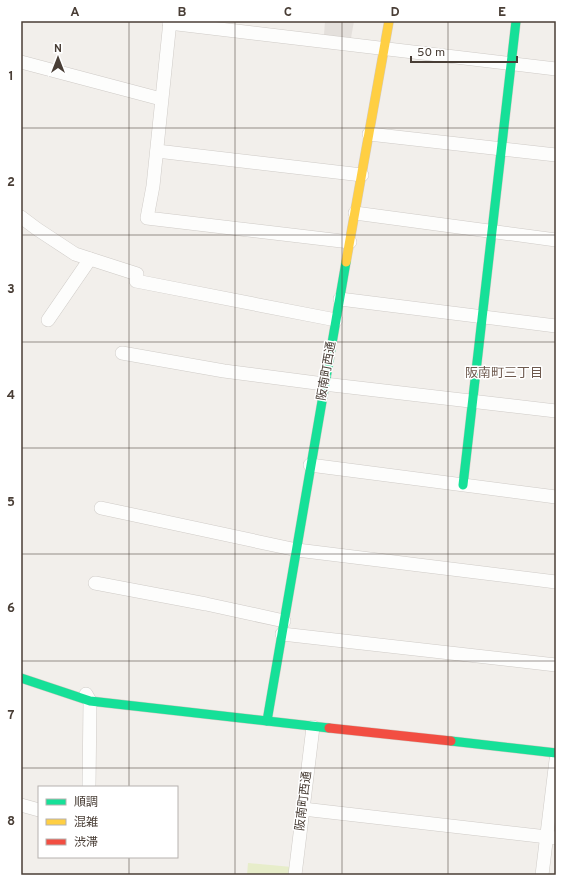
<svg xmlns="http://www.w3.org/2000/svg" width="577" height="896" viewBox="0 0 577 896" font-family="Overpass,'Noto Sans JP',sans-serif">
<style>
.green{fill:#e7edca}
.parking{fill:#e4e0dc}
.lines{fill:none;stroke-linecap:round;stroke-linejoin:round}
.street-casing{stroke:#cfcbc7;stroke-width:14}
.fast-casing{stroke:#d3cbc3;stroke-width:10}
.slow-casing{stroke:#d3cbc3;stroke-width:10}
.jam-casing{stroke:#d3cbc3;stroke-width:10}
.street{stroke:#fdfdfc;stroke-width:13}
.fast{stroke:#16e098;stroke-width:9}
.slow{stroke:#ffcf43;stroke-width:9}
.jam{stroke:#f24e42;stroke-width:9}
.grid{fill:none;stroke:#493e36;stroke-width:1;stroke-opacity:0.55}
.labels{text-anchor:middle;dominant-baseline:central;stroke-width:3;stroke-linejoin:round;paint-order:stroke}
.street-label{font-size:12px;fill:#493e36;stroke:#fff}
.neighbourhood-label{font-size:13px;fill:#6d594d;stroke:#fff}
.neatline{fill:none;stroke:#493e36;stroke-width:1.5}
.grid-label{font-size:13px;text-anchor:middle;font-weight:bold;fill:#493e36}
</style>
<rect width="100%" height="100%" fill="#f2efeb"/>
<path class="green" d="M248,863L292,867L291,875H247Z"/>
<path class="parking" d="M325,21H354L351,38L324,35Z"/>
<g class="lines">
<g class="street-casing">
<g id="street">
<path d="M170,21L153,186L147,218L350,242"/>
<path d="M169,23L556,69"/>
<path d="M21,62L161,99"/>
<path d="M369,134L556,155"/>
<path d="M157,151L362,175"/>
<path d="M355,213L556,240"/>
<path d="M21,217L37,229L75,254L137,274"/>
<path d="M136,281L336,320"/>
<path d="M340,299L556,326"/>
<path d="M48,320L90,259"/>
<path d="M122,353L224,371L324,384L556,411"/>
<path d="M310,465L556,497"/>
<path d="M101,508L297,550L556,582"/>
<path d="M95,583L206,604L284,621"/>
<path d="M282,634L556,665"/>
<path d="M86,694L90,701L89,787"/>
<path d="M21,805L39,810"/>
<path d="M303,809L556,838"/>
<path d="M295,875L313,727"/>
<path d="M542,875L556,760"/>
</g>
</g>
<g class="fast-casing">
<g id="fast">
<path d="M463,485L516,21"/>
<path d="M21,678L90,701L329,728"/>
<path d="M267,721L346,262"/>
<path d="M451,741L556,753"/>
</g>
</g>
<g class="slow-casing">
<path id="slow" d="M346,262L389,21"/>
</g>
<g class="jam-casing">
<path id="jam" d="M329,728L451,741"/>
</g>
<use href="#street" class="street"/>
<use href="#fast" class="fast"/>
<use href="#slow" class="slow"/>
<use href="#jam" class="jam"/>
</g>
<path class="grid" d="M129,21V787M235,21V875M342,21V875M448,21V875M21,128H556M21,235H556M21,342H556M21,448H556M21,554H556M21,661H556M21,768H556M129,857V875"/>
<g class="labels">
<g class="street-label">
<text transform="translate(327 371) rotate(-80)">阪南町西通</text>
<text transform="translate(304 801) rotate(-83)">阪南町西通</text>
</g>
<g class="neighbourhood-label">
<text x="504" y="374">阪南町三丁目</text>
</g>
</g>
<rect width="577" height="896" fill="none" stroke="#ffffff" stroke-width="44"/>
<rect x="38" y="786" width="140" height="72" fill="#ffffff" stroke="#b6b2af"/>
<rect x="46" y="799" width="20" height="6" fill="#16e098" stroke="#b6b2af"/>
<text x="74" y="806" font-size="12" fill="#493e36">順調</text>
<rect x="46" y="819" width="20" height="6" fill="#ffcf43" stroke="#b6b2af"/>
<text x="74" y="826" font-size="12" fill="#493e36">混雑</text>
<rect x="46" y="839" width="20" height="6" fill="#f24e42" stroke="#b6b2af"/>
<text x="74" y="846" font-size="12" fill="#493e36">渋滞</text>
<g transform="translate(58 58)" stroke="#ffffff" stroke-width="3" paint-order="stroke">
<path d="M0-3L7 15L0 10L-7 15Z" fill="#493e36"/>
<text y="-6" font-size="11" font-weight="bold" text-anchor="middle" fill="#493e36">N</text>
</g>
<path d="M411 56v6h106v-6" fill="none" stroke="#493e36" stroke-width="2"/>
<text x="417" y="56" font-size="12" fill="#493e36" stroke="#ffffff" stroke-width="3" paint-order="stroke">50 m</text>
<rect x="22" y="22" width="533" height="852" class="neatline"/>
<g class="grid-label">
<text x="75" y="16">A</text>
<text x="182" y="16">B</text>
<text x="288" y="16">C</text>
<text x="395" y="16">D</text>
<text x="502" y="16">E</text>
<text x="11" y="80">1</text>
<text x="11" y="186">2</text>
<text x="11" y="293">3</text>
<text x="11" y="399">4</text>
<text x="11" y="506">5</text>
<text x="11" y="612">6</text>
<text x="11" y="719">7</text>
<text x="11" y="825">8</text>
</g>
</svg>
